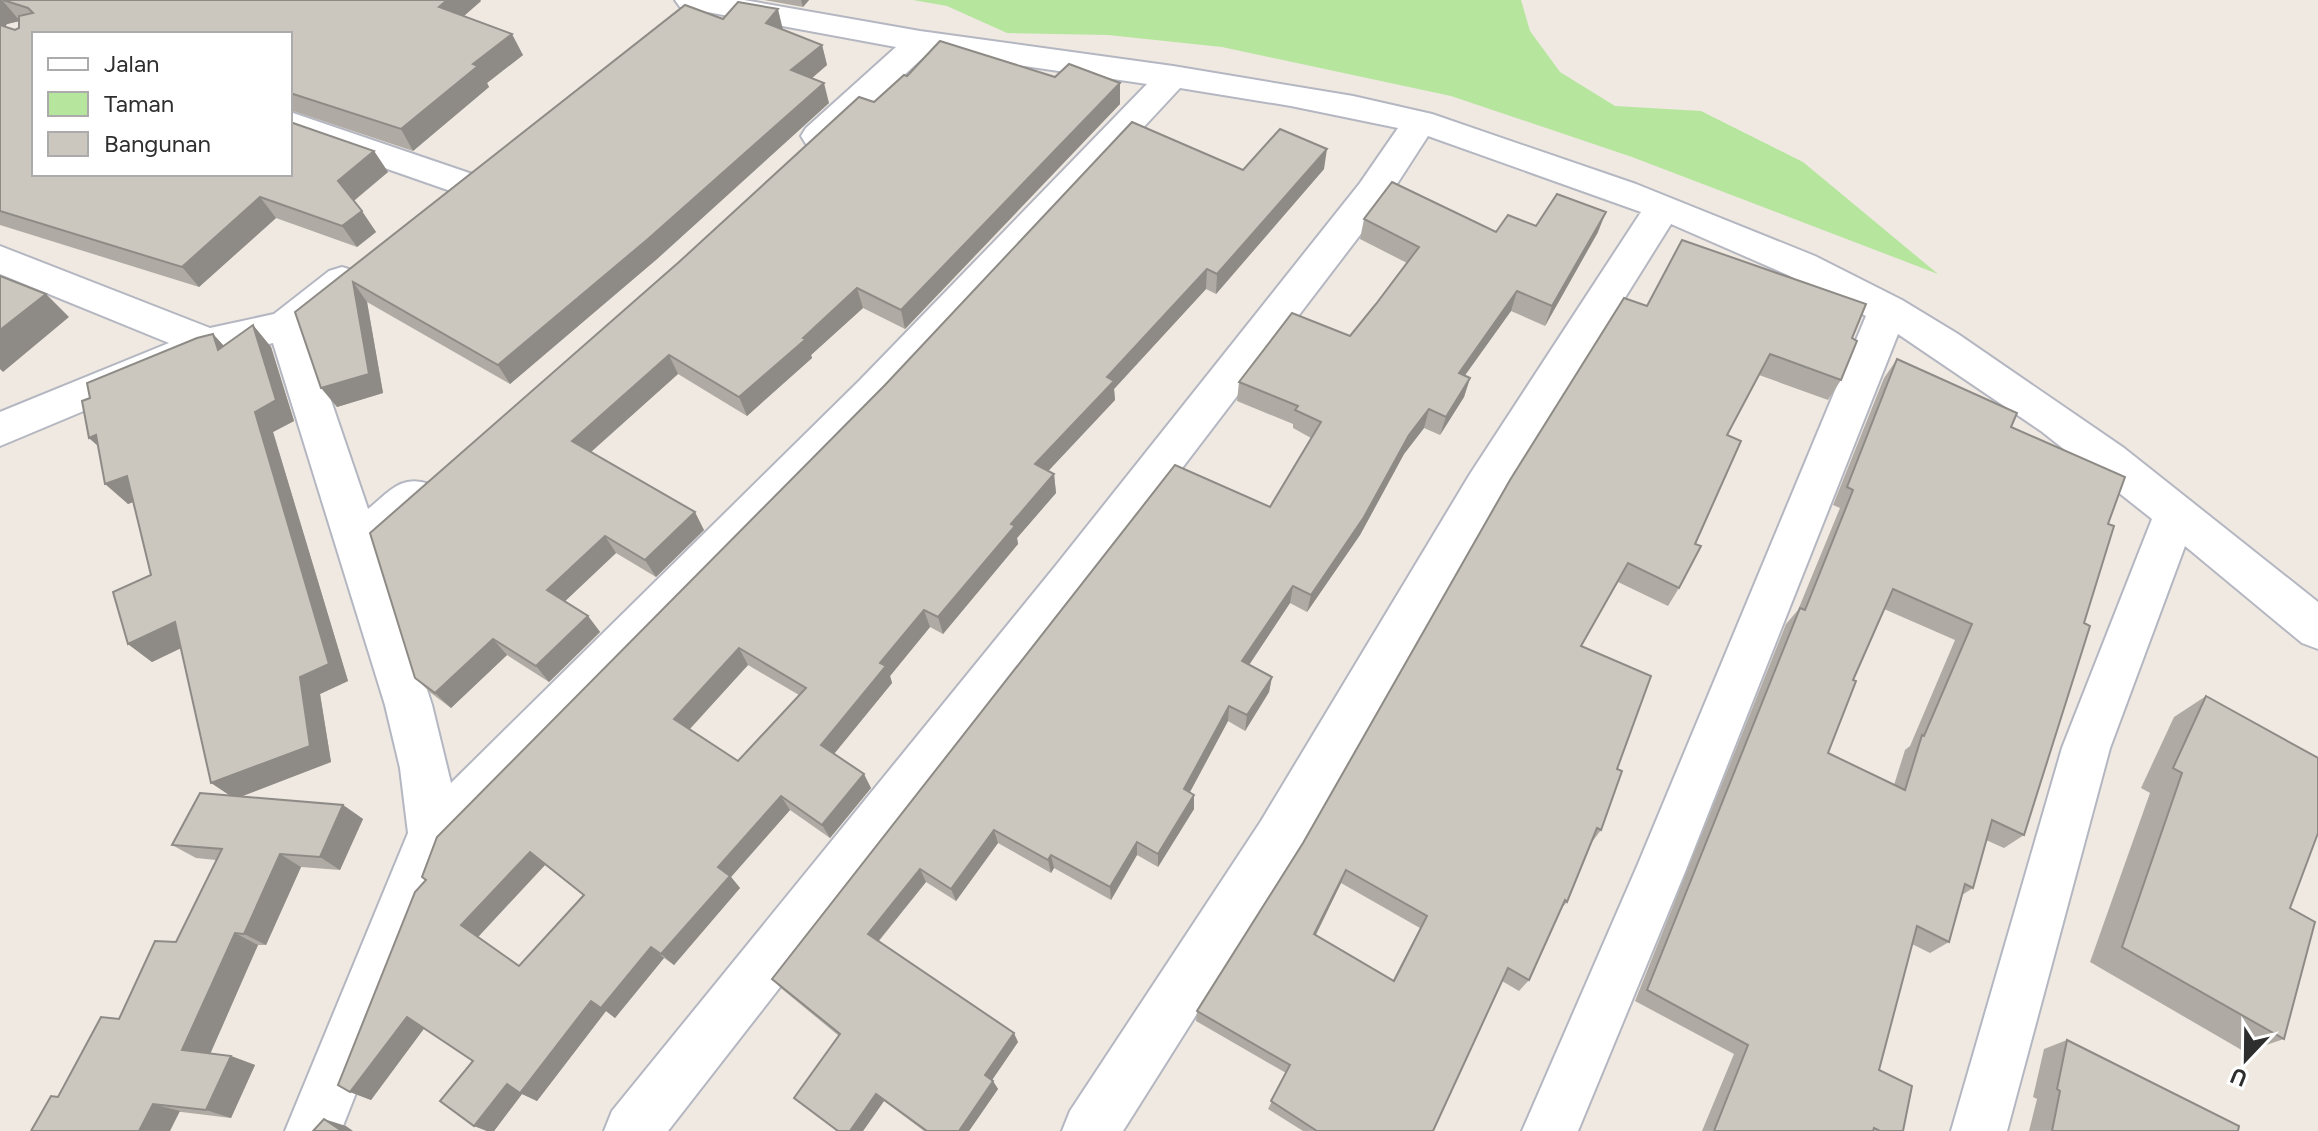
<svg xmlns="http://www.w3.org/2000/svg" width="2318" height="1131" viewBox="0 0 2318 1131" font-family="Figtree,sans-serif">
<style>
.green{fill:#b6e59e}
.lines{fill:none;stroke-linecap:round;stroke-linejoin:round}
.minor-casing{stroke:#b4b7c1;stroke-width:4}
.minor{fill:#fff;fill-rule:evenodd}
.wall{fill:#afaba4;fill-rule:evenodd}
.shaded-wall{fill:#8e8b86}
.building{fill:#cbc7bf;stroke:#8e8b86;stroke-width:2;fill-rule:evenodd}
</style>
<rect width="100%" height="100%" fill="#efe9e1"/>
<path class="green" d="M913,0H1521L1530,31L1560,72L1615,106L1701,111L1803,162L1938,274L1632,157L1451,96L1222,47L1108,35L1007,33L947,6Z"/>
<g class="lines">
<g class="minor-casing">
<g id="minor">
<path d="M675,0H744L920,31L1173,66L1353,96L1432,114L1636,184L1815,256L1902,300L1958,334L2124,448L2318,602V649L2302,643L2185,546L2110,748L2007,1131H1951L2062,748L2152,519L2041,431L1898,334L1685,872L1578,1131H1522L1638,864L1866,316L1788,275L1671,224L1500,498L1297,855L1123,1131H1062L1070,1111L1261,821L1470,474L1641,212L1428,136L1386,201L1089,590L668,1131H604L612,1111L1057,564L1360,183L1398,128L1291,106L1180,88L888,402L452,849L341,1131H285L408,833L400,768L385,705L273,343L215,356L0,446V412L169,343L0,274V246L210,328L274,314L329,271L342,267L355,271L361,281L355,291L307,330L368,509C389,492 401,474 429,484L435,496L429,508L382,549L432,705L451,783L860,380L1147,84L929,52L830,144L818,147L806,144L801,136L806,128L896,47L691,9L680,7Z"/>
<path d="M290,112L478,176L483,184L478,192L465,196L290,135Z"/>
</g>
</g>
<use href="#minor" class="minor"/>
</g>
<g class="wall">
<path d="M0,0H480L481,1L464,16L523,55L487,83L489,87L413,151L290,110V34H34L374,151L388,172L354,201L376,232L357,247L276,218L199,287L0,225ZM19,21V28L15,30L5,27L7,24Z"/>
<path d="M764,0H809L803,7Z"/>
<path d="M723,19L783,30L822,45L827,65L812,78L829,103L657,259L510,384L367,302L383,393L337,407L295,312Z"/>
<path d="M907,76L1120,104L905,329L863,308L811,355L812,358L747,416L678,374L591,452L704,530L656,577L616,553L565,601L588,616L600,632L549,682L507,655L451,708L431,693L415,678L370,533L874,102Z"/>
<path d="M1324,169L1216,294L1206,289L1114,389L1115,400L1048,471L1054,474L1056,493L1017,538L1018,544L943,634L930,627L890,676L892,683L834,754L871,788L830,838L790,810L731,877L740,888L674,965L664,958L615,1018L606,1011L537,1101L522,1094L494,1131H487L474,1126L473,1061L424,1028L371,1100L350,1092L415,892L1243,170ZM748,665L799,695L738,761L690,729ZM545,865L583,895L520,966L478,937Z"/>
<path d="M1364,219L1496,232L1536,226L1598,232L1545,326L1511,311L1465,375L1470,378L1464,397L1440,435L1424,428L1404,454L1360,535L1307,612L1290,603L1249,665L1272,677L1269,692L1245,731L1228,721L1190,792L1194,795V809L1158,867L1137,855L1111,900L1054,868L1051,873L998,843L956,901L926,882L879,941L1018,1042L992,1080L998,1089L969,1131H924L884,1101L863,1131L839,1036L782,989L772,979L1270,507L1311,438L1293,428V424L1237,401L1239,382L1350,336L1376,304L1407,263L1360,239Z"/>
<path d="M1647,306L1852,338L1841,380L1828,400L1759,375L1727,435L1695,544L1679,588L1668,606L1618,582L1581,646L1617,769L1601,830L1592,842L1567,902L1560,910L1529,980L1519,991L1502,981L1433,1131H1303L1268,1109L1286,1073L1196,1021L1197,1011ZM1341,883L1420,928L1393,980L1316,935Z"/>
<path d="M253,325L271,347L294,421L273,432L348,681L320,694L331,762L241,796L343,805L363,819L340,870L301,867L266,945H258L210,1053L231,1056L255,1065L231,1118L58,1097L119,1019L176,942L216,860L196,858L172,845L229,795L181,648L152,662L128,644L151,575L133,502L128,504L98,446L89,438L90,398L213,334L224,346Z"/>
<path d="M1897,359L2011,427L2108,524L2084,623L2024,835L2004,848L1986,840L1973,888L1962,895L1949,942L1930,953L1912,944L1879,1070L1903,1131H1702L1734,1054L1635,1001L1786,624L1798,610L1840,508L1833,505L1884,378ZM1884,609L1955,640L1910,746L1905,750L1894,785L1828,753L1853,680Z"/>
<path d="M2206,696L2290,908L2284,1039L2245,1052L2090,962L2150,793L2141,788L2174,717Z"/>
<path d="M2067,1040L2238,1131H2029L2037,1099L2033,1097L2044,1049Z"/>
</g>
<g class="shaded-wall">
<path d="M0,0H2L20,21L7,24L0,34Z"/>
<path d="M447,0H480L481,1L450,28L439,7Z"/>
<path d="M801,0H809L803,7Z"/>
<path d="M778,9L783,30L766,23Z"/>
<path d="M512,34L523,55L487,83L489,87L413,151L401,129L473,64Z"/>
<path d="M822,45L827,65L797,91L791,70Z"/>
<path d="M824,83L829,103L657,259L510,384L498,365Z"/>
<path d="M1120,83V104L905,329L901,310Z"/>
<path d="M1327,149L1324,169L1216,294L1217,274Z"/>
<path d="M374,151L388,172L352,202L338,181Z"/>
<path d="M260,197L276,218L199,287L182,267Z"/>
<path d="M362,211L376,232L357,247L342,226Z"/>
<path d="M1606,212L1598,232L1545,326L1552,306Z"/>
<path d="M1207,269L1206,289L1114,389L1115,400L1037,483L1035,464L1107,377Z"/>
<path d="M353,282L367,302L383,393L337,407L321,388Z"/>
<path d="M857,288L863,308L811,355L812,358L747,416L739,397Z"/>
<path d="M1517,291L1511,311L1453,392L1459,373Z"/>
<path d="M46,294L69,317L3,372L0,369V330Z"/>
<path d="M253,325L271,347L294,421L273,432L348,681L320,694L331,762L235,799L211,783L300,677L255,412Z"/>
<path d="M213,334L232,355L218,350Z"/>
<path d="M669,355L678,374L583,459L572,441Z"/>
<path d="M1470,378L1464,397L1440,435L1446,417Z"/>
<path d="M1429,409L1424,428L1404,454L1360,535L1307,612L1311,595L1409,435Z"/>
<path d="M96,435L112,458L89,438Z"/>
<path d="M1054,474L1056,493L1017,538L1018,544L943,634L938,617L1011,524Z"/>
<path d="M127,476L149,496L128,504L105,484Z"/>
<path d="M695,512L704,530L656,577L645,560Z"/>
<path d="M605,536L616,553L560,606L547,590Z"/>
<path d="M1293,586L1290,603L1241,677L1242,661Z"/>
<path d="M924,610L930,627L890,676L892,683L829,760L821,745L880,663Z"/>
<path d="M588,616L600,632L549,682L536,666Z"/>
<path d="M175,622L198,640L152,662L128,644Z"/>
<path d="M493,639L507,655L451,708L435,693Z"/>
<path d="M739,648L748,665L685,734L674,719Z"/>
<path d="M1272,677L1269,692L1245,731L1247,715Z"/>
<path d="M1229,706L1228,721L1184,803V789Z"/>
<path d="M864,774L871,788L830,838L822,825Z"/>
<path d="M1194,795V809L1158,867V854Z"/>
<path d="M781,796L790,810L731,877L740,888L674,965L661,954L718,867Z"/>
<path d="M343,805L363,819L340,870L320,857Z"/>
<path d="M994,830L998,843L956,901L951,889Z"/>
<path d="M1137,842V855L1111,900L1110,887Z"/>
<path d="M530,852L545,865L478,937L461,925Z"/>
<path d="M280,854L301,867L266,945L244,934Z"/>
<path d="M1051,855L1054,868L1051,873L1048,860Z"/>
<path d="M920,869L926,882L875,945L868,934Z"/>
<path d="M1346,870L1341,883L1310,946L1314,934Z"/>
<path d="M235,933L258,945L208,1059L182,1050Z"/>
<path d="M651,947L664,958L615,1018L606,1011L537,1101L522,1094L494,1131H487L474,1126L507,1084L591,1001Z"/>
<path d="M407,1017L426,1026L371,1100L350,1092Z"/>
<path d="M1014,1033L1018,1042L990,1083L985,1075Z"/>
<path d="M231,1056L255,1065L231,1118L206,1110Z"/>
<path d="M993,1081L998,1089L969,1131H959Z"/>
<path d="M876,1094L884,1101L863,1131H850Z"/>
<path d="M153,1104L180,1111L170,1131H139Z"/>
<path d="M324,1119L346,1126L353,1131H342Z"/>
</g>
<g class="building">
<path d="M3,0H447L439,7L512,34L473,64L478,66L401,129L290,93V34H34V174H290V122L374,151L338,181L362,211L342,226L260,197L182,267L0,211V25L15,30L19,28V16L33,13L28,8Z"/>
<path d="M738,2L778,9L766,23L822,45L791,70L824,83L648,239L498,365L353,282L369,374L321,388L295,312L685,5L723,19Z"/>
<path d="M940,41L1055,77L1069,64L1120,83L901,310L857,288L803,338L806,339L739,397L669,355L572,441L695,512L645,560L605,536L547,590L588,616L536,666L493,639L435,693L415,678L370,533L679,262L859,97L874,102L904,75L907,76Z"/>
<path d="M1132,122L1243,170L1280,129L1327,149L1217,274L1207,269L1107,377L1114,381L1035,464L1054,474L1011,524L1015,526L938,617L924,610L880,663L886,666L821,745L864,774L822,825L781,796L718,867L730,876L661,954L651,947L601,1008L591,1001L520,1093L507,1084L474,1126L440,1101L473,1061L407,1017L350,1092L338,1085L415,892L426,880L422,877L437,837L885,385ZM739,648L806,688L738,761L674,719ZM530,852L584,895L519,966L461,925Z"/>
<path d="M1392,182L1496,232L1508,215L1536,226L1557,194L1606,212L1552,306L1517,291L1459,373L1470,378L1446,417L1429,409L1409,435L1364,517L1311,595L1293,586L1242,661L1272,677L1247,715L1229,706L1184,789L1194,795L1158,854L1137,842L1110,887L1051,855L1048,860L994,830L951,889L920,869L868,934L1014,1033L985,1075L993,1081L959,1131H927L876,1094L850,1131H838L794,1098L840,1034L772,979L1175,465L1270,507L1321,422L1295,410L1298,406L1239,382L1292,313L1350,336L1376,304L1419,247L1364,219Z"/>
<path d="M1682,240L1866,304L1852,338L1857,341L1841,380L1770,354L1727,435L1741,441L1695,544L1701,546L1679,588L1628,563L1581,646L1651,676L1617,769L1622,771L1601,830L1597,828L1567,902L1565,900L1529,980L1508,968L1433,1131H1317L1271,1101L1290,1065L1197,1011L1303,843L1510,480L1624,298L1647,306ZM1346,870L1427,916L1394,981L1314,934Z"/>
<path d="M0,276L46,294L0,330Z"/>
<path d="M253,325L276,400L255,412L329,664L300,677L310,746L211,783L175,622L128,644L113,592L151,575L127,476L105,484L96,435L89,438L82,401L90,398L87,383L197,338L213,334L218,350Z"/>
<path d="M1897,359L2017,413L2011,427L2125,477L2108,524L2114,526L2084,623L2090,626L2024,835L1992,820L1973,888L1965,884L1949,942L1917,926L1879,1070L1912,1086L1903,1131H1880L1874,1128L1873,1131H1714L1748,1045L1647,990L1800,608L1805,610L1853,490L1847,487ZM1893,589L1972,624L1924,736L1922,735L1905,790L1828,753L1856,681L1853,680Z"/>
<path d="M2206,696L2318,758V833L2290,908L2315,922L2284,1039L2122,947L2182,773L2173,768Z"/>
<path d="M200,793L343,805L320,857L280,854L244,934L235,933L182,1050L231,1056L206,1110L153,1104L139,1131H31L51,1096L58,1097L101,1017L119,1019L155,941L176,942L222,849L172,845Z"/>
<path d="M2067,1040L2239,1126L2238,1131H2052L2060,1091L2057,1089Z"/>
<path d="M324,1119L342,1131H313Z"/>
</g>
<rect x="32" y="32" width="260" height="144" fill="#ffffff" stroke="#ababab" stroke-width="2"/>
<rect x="48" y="58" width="40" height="12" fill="#ffffff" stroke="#ababab" stroke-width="2"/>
<text x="104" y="72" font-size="24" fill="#2e2e2e">Jalan</text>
<rect x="48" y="92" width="40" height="24" fill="#b6e59e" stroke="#ababab" stroke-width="2"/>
<text x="104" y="112" font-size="24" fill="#2e2e2e">Taman</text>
<rect x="48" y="132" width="40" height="24" fill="#cbc7bf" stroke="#ababab" stroke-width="2"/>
<text x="104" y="152" font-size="24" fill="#2e2e2e">Bangunan</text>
<g transform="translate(2246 1059) rotate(202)" stroke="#ffffff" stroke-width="6" paint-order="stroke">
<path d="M0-6L14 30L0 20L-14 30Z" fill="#2e2e2e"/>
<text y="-12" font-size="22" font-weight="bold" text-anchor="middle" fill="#2e2e2e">U</text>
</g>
</svg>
